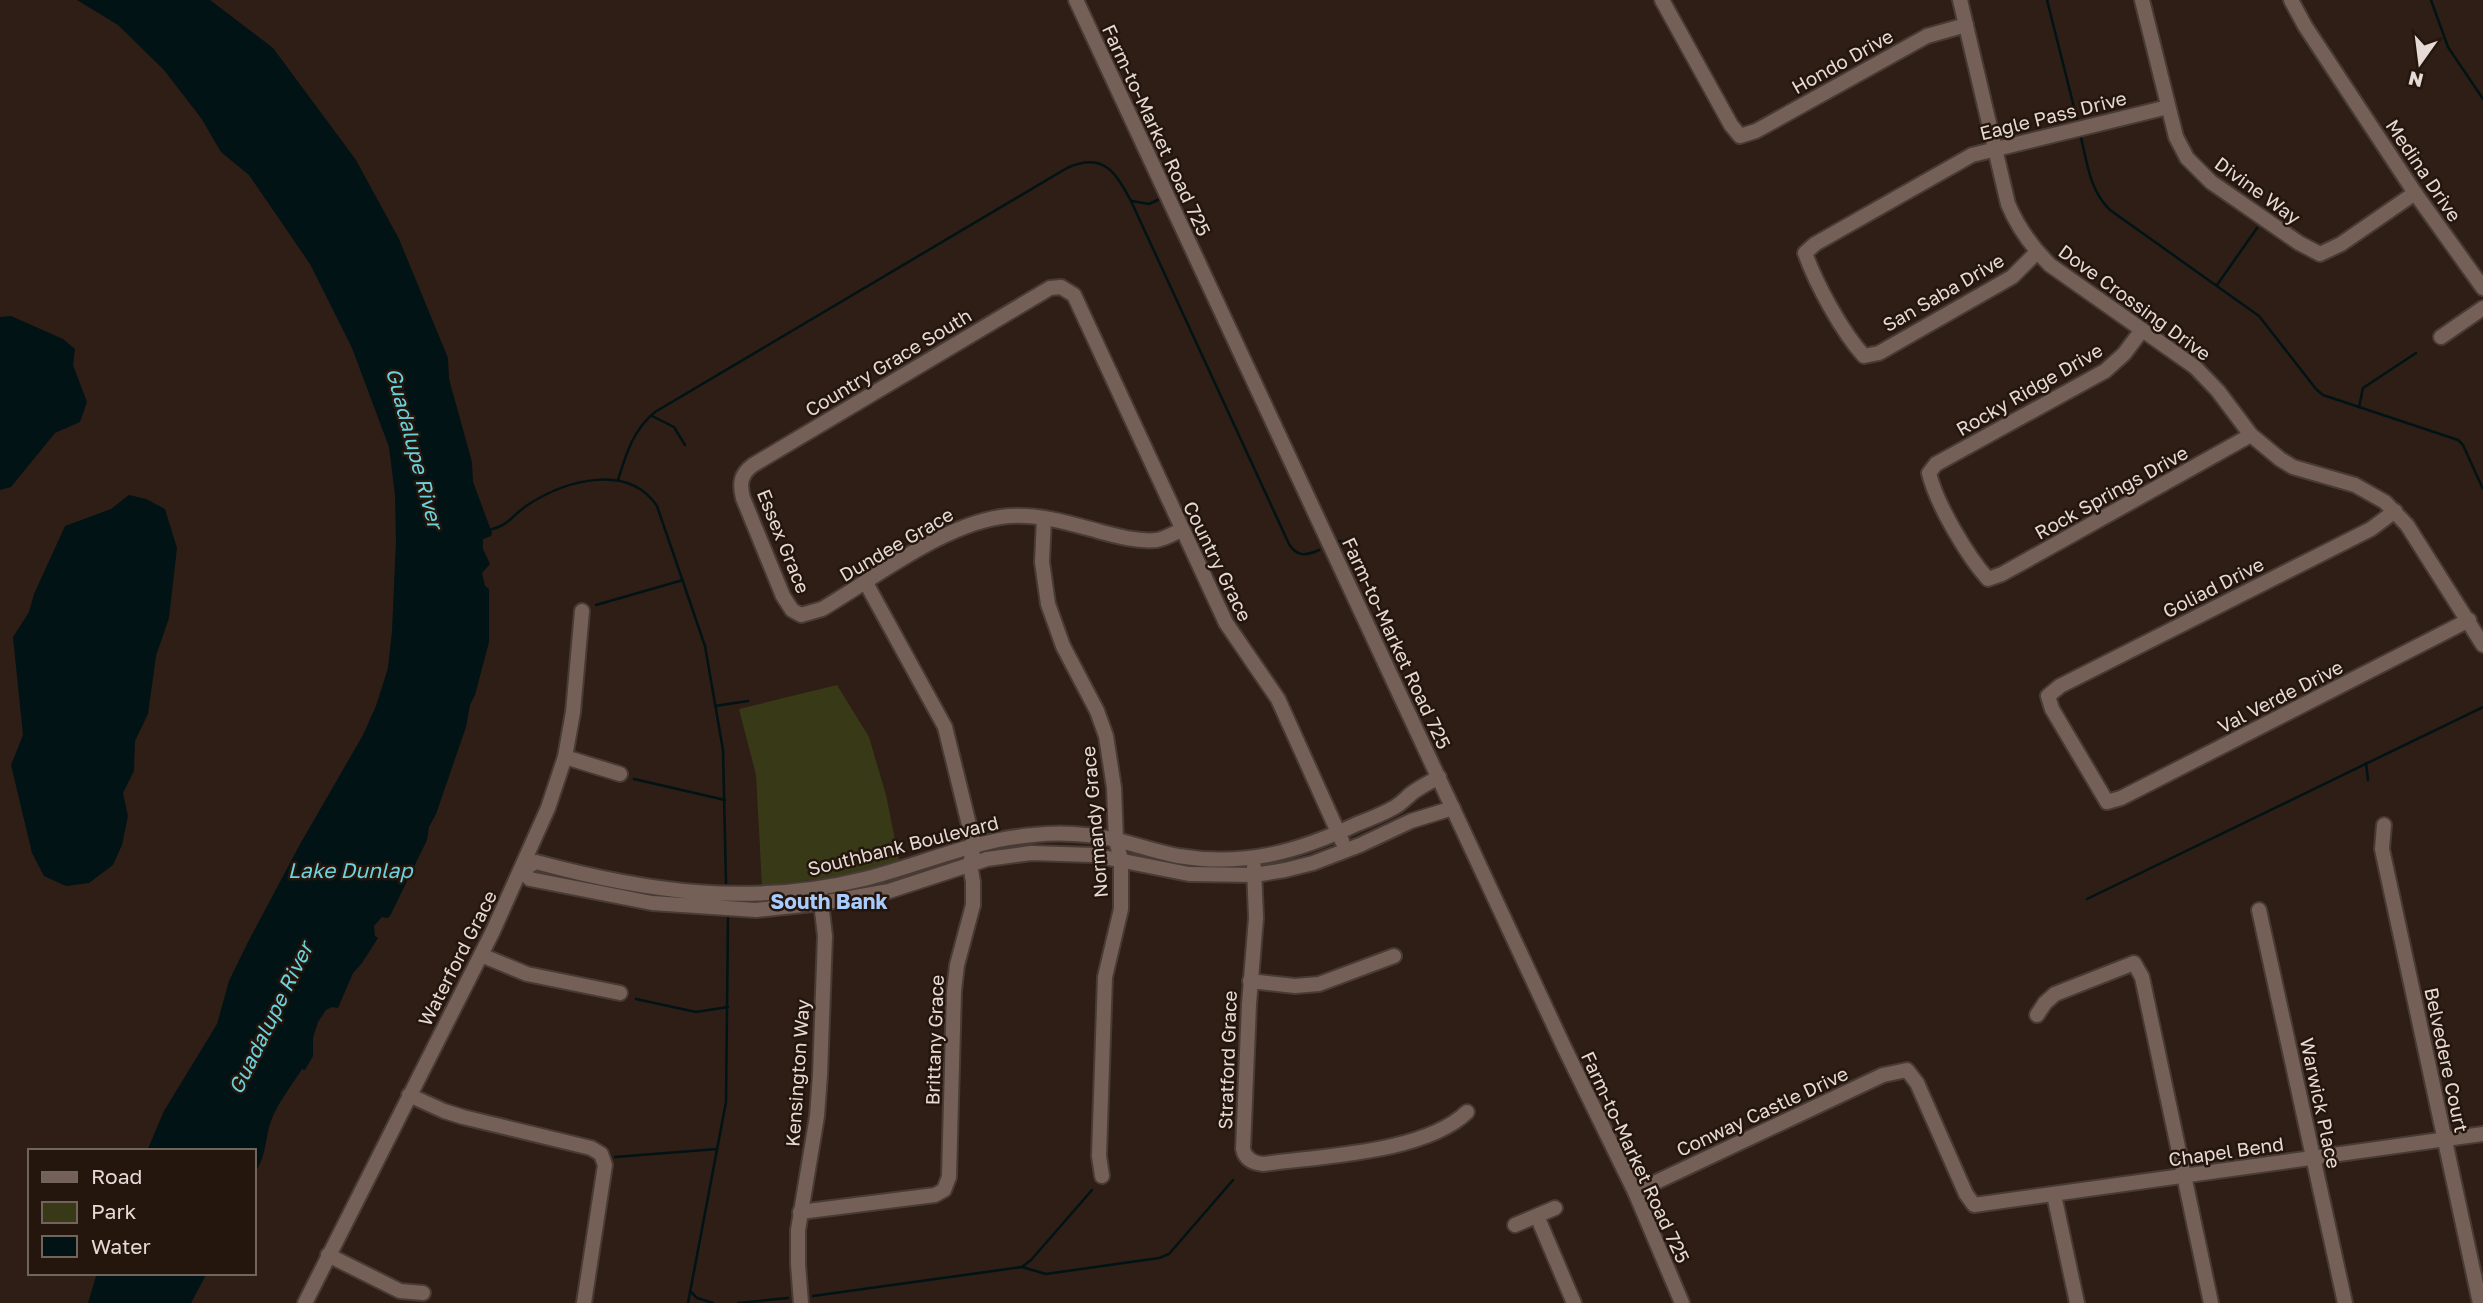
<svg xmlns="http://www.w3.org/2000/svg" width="2483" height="1303" viewBox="0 0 2483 1303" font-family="'Golos Text',sans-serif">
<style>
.green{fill:#383916}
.water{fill:#011315}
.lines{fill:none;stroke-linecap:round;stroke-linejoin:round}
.stream{stroke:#011315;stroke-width:2.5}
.minor-casing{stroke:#483a35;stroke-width:18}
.minor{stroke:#746057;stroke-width:14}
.labels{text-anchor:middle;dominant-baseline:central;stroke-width:5;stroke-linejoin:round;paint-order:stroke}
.street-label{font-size:19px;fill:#e5dad5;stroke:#24150d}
.water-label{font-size:21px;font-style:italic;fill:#6ad3dc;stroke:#24150d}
.neighbourhood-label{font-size:21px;font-weight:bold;fill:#a8ccfe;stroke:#24150d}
</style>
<rect width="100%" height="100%" fill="#2e1e16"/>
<path class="green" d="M837,685L869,737L886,795L899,860L849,875L762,886L756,775L739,709Z"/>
<g class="water">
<path d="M77,0H210L273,48L356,160L399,239L448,358L449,379L472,462L473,482L492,533L491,536L483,539V549L490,564L482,573L485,586L489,589V642L475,695L470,705L466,727L436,814L429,827L427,840L390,916L387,918L382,917L374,926L375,936L378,938L362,963L353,973L338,1008L332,1007L326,1010L318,1022L313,1038V1056L305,1070L302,1069C292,1085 277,1104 271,1121C265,1138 266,1160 254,1173V1151H147L164,1111L217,1024L229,981L248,942L299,846L363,735L376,706L388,668L392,631L396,541L395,495L389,447L352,348L310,264L249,175L221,152L201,118L164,70L118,25Z"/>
<path d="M11,316L63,339L75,349L73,365L87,402L80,422L55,433L11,487L0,490V317Z"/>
<path d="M129,495L146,499L165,509L177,548L169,618L156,656L148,714L135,741L134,771L123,793L128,816L122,845L113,865L89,883L66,886L44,876L32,853L11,765L23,735L13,637L29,612L34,594L65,526L111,509Z"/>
<path d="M97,1273H207L191,1303H88Z"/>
</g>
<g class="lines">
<g class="stream">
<path d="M2047,0L2078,123"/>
<path d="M2431,0L2448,47L2483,99"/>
<path d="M2080,133C2087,161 2089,190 2110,210L2259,316L2316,389L2323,395L2458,440L2463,445L2483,489"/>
<path d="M1132,201L1149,204L1162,198"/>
<path d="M2217,285L2257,228"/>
<path d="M2359,407L2363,388L2416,353"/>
<path d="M652,416L674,427L685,445"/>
<path d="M618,480C626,454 633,430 655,412L1067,168C1103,152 1115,171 1131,201L1289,544C1297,557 1306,556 1319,550"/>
<path d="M489,530C509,526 513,514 529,504C567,480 628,463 657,506L705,646L723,750L726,883"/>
<path d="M1338,541L1352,543L1363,561"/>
<path d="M596,605L683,580"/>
<path d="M715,706L748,701"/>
<path d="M2366,763L2368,780"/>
<path d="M634,779L725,800"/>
<path d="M2087,899L2483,707"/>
<path d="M636,999L696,1012L728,1007"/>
<path d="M615,1157L717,1149"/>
<path d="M1022,1267L1031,1260L1092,1190"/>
<path d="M691,1292L697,1298L713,1303"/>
<path d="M813,1296L1022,1267L1046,1274L1159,1258L1169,1254L1233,1180"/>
<path d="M688,1303L726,1102L728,918"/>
<path d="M738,1303L788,1298"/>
</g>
<g class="minor-casing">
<g id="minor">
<path d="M1076,0L1564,1047L1635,1192L1682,1303"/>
<path d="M1662,0L1731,125L1740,136L1756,131L1927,36L1966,25"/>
<path d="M1960,0L2008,204C2018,228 2032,247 2050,265L2195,367L2218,391L2251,435L2280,459L2293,467L2355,485L2385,502L2407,525L2483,645"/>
<path d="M2142,0L2176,137L2187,158L2211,182L2299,243L2320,254L2341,244L2415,193"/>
<path d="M2291,0L2305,26L2415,193L2483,288"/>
<path d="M2037,252L2012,277L1879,353L1864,356C1842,332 1816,284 1805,253L1815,244L1972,155L2168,107"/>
<path d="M2142,330L2124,354L2105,371L1936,464L1929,473C1936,503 1967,556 1988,579L2002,574L2251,435"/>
<path d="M2441,337L2483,308"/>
<path d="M2395,511L2371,529L2060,686L2048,696L2052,709L2107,802L2121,798L2469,620"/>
<path d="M1044,518L1042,562L1048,604L1063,646L1097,711L1106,736L1114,788L1116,840L1121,860V909L1105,977L1099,1156L1102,1176"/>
<path d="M1181,530C1173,534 1166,538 1157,540C1138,542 1116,536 1098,531C1069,523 1040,514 1009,516C947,521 876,577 822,609L801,615L792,610L783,596L743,498C739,483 741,474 753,465L1050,288L1061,287L1074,295L1226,623L1278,699L1342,841"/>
<path d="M565,757L620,774"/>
<path d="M1439,777C1430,782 1420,787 1412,793C1406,798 1402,803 1395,807C1383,814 1370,819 1357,824C1298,852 1244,867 1178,856C1157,852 1137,845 1117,840C1090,834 1060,832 1033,835C974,840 920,865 864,879C750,907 647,892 536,862L522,870L530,879L652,903L756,910L822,903L889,891L987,859L1031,853L1093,855L1189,874L1255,875L1285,870L1313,863L1360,845L1411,821L1453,808"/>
<path d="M2384,825L2382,849L2480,1303"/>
<path d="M1254,867L1256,918L1249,1004L1243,1149C1245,1159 1253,1163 1263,1164C1320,1156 1425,1153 1467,1112"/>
<path d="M2259,910L2345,1303"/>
<path d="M481,955L527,974L620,993"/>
<path d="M1250,981L1295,986L1319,984L1394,956"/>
<path d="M2037,1015L2045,1003L2055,994L2134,963L2142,977L2211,1303"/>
<path d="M409,1095L444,1111L463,1117L591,1148L601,1154L605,1165L584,1303"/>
<path d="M1635,1192L1883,1075L1907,1070L1917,1083L1966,1194L1974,1205L2483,1134"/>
<path d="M2054,1195L2077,1303"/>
<path d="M800,1212L935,1195L944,1190L949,1177L954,991L957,965L973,905V882L970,864L974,845L945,727L866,583"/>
<path d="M1537,1216L1574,1303"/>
<path d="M1515,1225L1555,1208"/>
<path d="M328,1255L400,1291L423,1293"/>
<path d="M305,1303L493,931L548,808L565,757L573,712L582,611"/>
<path d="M801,1303L798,1264V1230L817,1116L820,1075L825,936L820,894"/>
</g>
</g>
<use href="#minor" class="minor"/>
</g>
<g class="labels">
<g class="street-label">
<text transform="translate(1842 61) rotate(-29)">Hondo Drive</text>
<text transform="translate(2053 115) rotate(-14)">Eagle Pass Drive</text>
<text transform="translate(1157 130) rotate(65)">Farm-to-Market Road 725</text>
<text transform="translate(2424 170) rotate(56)">Medina Drive</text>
<text transform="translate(2258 190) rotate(36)">Divine Way</text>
<text transform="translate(1943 292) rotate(-30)">San Saba Drive</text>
<text transform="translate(2135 302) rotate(36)">Dove Crossing Drive</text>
<text transform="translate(888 362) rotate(-31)">Country Grace South</text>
<text transform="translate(2029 389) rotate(-30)">Rocky Ridge Drive</text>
<text transform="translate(2111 492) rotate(-29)">Rock Springs Drive</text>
<text transform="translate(784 541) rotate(68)">Essex Grace</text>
<text transform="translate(896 544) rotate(-30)">Dundee Grace</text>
<text transform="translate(1218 561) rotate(64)">Country Grace</text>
<text transform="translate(2213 587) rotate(-27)">Goliad Drive</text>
<text transform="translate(1397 643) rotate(65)">Farm-to-Market Road 725</text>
<text transform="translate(2280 696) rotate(-27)">Val Verde Drive</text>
<text transform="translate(1094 822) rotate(-95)">Normandy Grace</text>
<text transform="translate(903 845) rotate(-14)">Southbank Boulevard</text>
<text transform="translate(457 958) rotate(-63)">Waterford Grace</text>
<text transform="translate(934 1040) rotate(-88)">Brittany Grace</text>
<text transform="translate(1227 1060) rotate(-88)">Stratford Grace</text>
<text transform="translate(2447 1060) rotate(78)">Belvedere Court</text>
<text transform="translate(797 1073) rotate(-86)">Kensington Way</text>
<text transform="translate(2321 1103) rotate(78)">Warwick Place</text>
<text transform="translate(1762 1111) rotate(-25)">Conway Castle Drive</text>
<text transform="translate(2226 1151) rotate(-8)">Chapel Bend</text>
<text transform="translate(1636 1157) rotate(65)">Farm-to-Market Road 725</text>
</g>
<g class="water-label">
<text transform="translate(415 448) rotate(75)">Guadalupe River</text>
<text x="350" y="870">Lake Dunlap</text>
<text transform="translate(270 1018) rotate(-64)">Guadalupe River</text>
</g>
<g class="neighbourhood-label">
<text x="829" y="901">South Bank</text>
</g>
</g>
<rect x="28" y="1149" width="228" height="126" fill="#24150d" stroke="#71645d" stroke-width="2"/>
<rect x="42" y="1172" width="35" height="10" fill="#746057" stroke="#71645d" stroke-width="2"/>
<text x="91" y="1184" font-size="21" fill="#e5dad5">Road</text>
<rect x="42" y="1202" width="35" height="21" fill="#383916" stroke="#71645d" stroke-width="2"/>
<text x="91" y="1219" font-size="21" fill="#e5dad5">Park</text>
<rect x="42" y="1236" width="35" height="21" fill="#011315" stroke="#71645d" stroke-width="2"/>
<text x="91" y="1254" font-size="21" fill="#e5dad5">Water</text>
<g transform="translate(2420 63) rotate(194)" stroke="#24150d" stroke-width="5" paint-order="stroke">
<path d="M0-5L12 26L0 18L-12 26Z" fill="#e5dad5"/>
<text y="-10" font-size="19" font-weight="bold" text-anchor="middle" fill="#e5dad5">N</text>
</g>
</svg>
